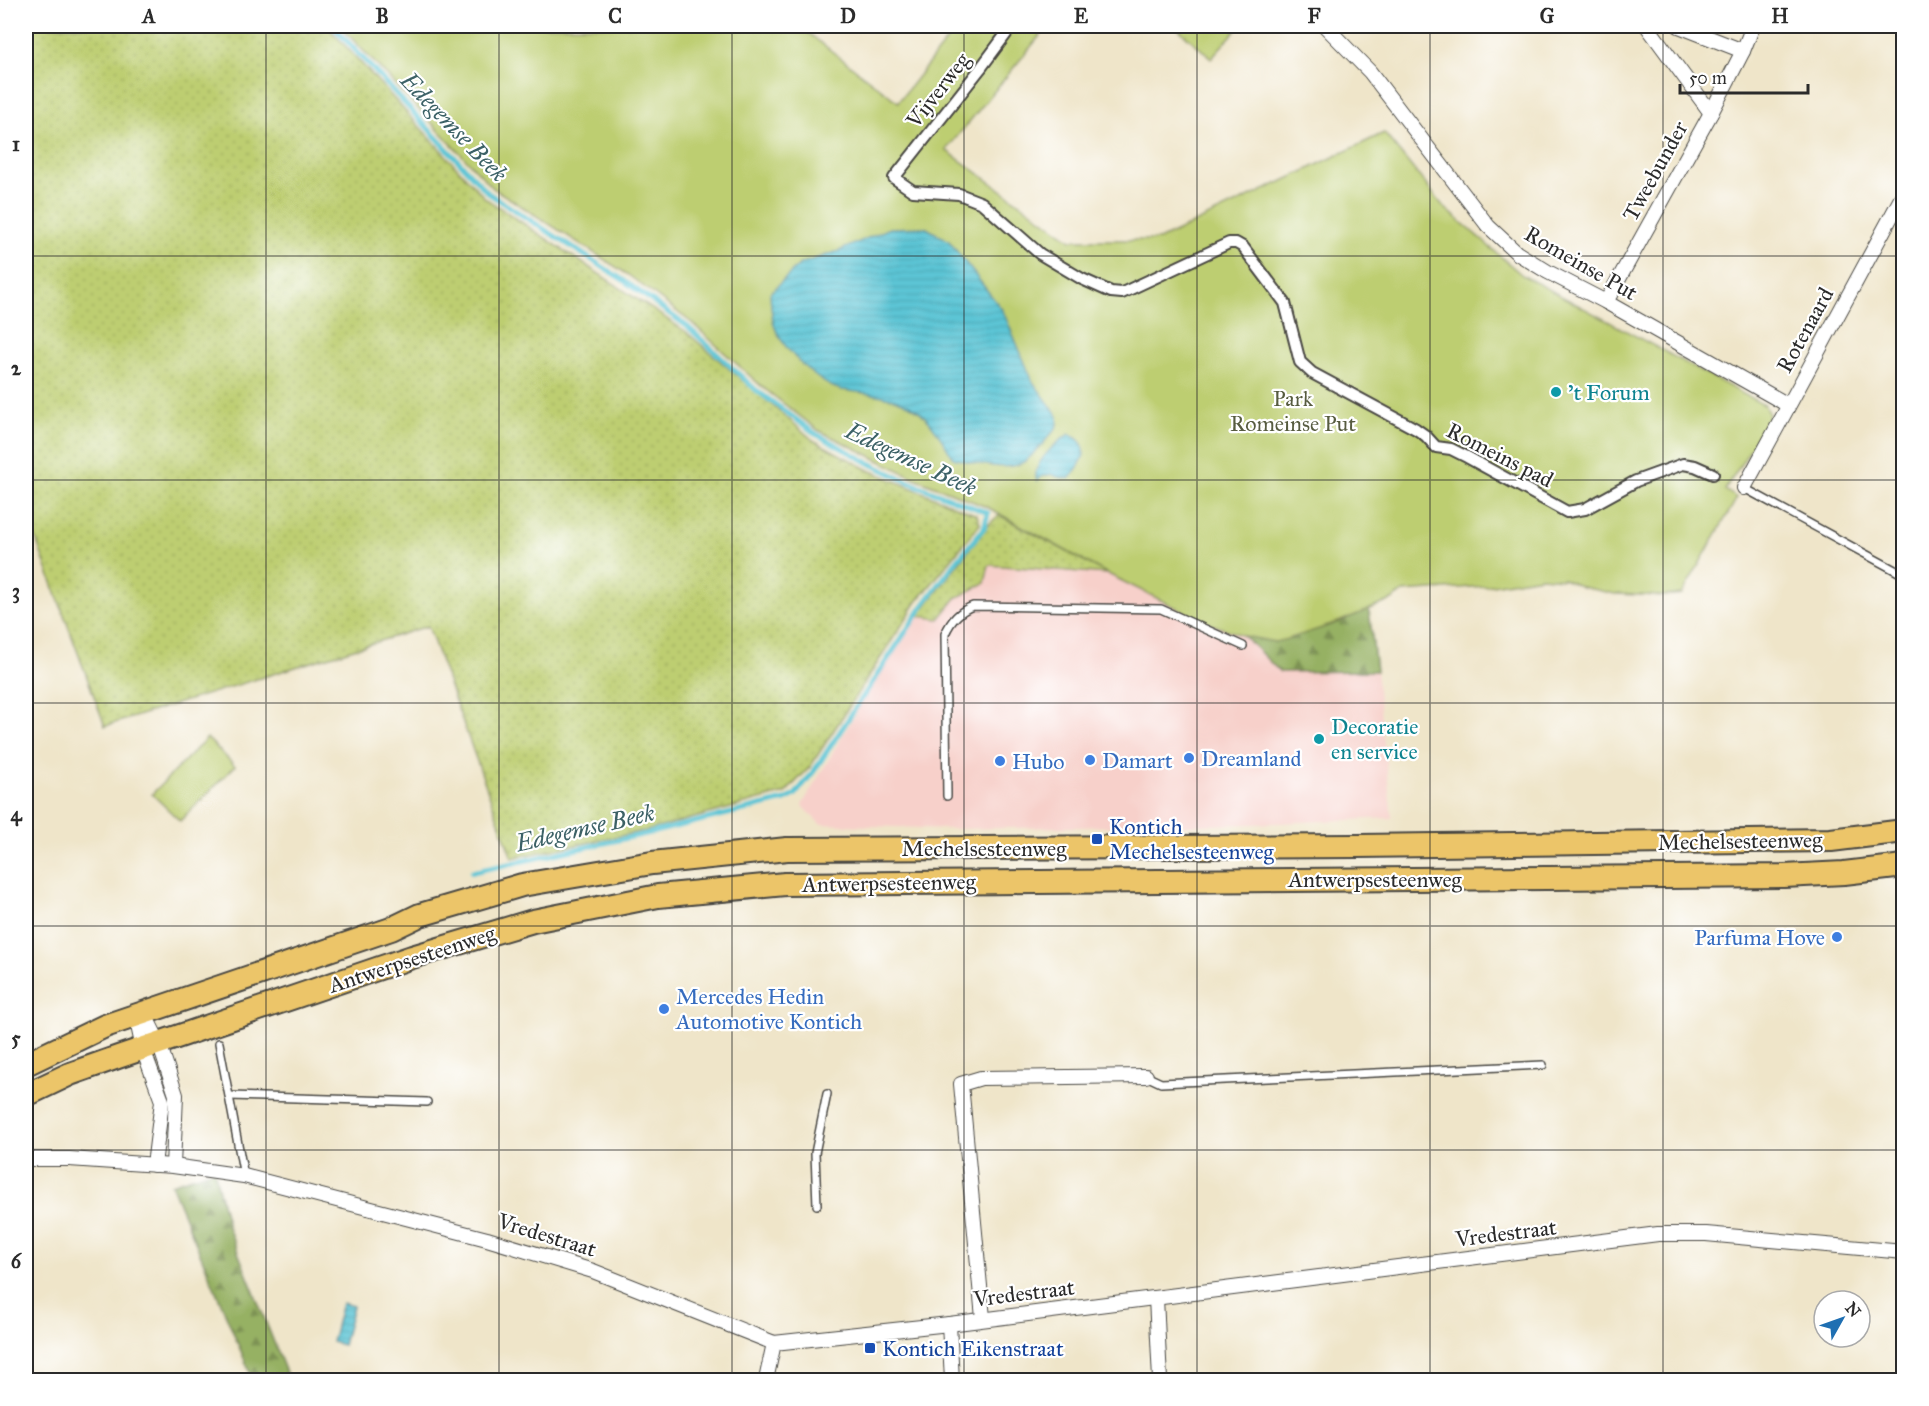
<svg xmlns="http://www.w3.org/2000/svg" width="1929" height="1406" viewBox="0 0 1929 1406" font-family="'IM FELL Great Primer',serif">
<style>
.built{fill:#f7d0ca}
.grass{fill:url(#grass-dots);stroke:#747c4e;stroke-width:1.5}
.forest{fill:url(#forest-firs);stroke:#606e47;stroke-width:1.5}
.park{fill:#bdce71;stroke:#747c4e;stroke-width:1.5}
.water{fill:url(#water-rules);stroke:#437880;stroke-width:1.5}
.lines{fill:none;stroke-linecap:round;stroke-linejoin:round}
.stream{stroke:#5bc5d5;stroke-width:5}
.service-casing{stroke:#484743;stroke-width:10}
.pedestrian-casing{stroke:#484743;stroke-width:14}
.minor-casing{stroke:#484743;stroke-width:16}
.primary-casing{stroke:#484743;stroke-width:26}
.service{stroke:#fff;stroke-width:7}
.pedestrian{stroke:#fff;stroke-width:10}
.minor{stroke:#fff;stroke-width:14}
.primary{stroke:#ecc569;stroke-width:22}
.grid{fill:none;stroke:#2b2b2b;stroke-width:1.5;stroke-opacity:0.55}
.culture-dot{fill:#0f9aa8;stroke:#fff;stroke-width:2}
.shop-dot{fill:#3f7fe0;stroke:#fff;stroke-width:2}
.transit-dot{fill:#1a4fb4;stroke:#fff;stroke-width:2}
.labels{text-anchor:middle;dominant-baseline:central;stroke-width:4.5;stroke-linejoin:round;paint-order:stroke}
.street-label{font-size:22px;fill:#2b2b2b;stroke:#fff}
.culture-label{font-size:22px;fill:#0d838f;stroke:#fff;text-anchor:start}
.park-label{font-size:22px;fill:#575c40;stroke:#fff}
.shop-label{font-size:22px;fill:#366cbe;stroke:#fff;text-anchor:start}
.transit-label{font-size:22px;fill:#164399;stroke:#fff;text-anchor:start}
.water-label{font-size:24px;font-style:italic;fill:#3c6166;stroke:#fff}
.neatline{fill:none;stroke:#2b2b2b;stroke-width:2}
.grid-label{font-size:20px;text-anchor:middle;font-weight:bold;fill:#2b2b2b}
</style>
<defs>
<pattern id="grass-dots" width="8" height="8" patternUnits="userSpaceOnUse" patternTransform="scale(1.5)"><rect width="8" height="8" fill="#bdce71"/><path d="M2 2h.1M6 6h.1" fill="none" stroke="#a3b162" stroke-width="1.8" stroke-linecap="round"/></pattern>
<pattern id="forest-firs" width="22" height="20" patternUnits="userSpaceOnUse" patternTransform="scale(1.5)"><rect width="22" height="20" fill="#96b163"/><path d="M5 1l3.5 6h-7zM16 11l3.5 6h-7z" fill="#7b9052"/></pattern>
<pattern id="water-rules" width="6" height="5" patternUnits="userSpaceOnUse" patternTransform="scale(1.5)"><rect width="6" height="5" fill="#5bc5d5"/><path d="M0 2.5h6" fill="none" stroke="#4fa9b7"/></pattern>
</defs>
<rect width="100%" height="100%" fill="#fff"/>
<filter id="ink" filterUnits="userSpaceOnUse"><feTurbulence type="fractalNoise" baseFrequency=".0167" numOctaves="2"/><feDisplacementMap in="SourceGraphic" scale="12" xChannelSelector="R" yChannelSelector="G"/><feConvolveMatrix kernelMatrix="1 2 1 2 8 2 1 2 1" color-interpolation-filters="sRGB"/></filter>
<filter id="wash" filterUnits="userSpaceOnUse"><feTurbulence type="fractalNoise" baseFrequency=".008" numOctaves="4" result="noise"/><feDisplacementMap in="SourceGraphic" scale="24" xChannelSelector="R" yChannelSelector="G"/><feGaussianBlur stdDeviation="1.35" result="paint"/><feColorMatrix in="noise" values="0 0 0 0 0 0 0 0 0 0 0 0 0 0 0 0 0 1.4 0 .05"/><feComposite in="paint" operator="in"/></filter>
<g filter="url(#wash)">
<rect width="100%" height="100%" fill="#efe5c9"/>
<path class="built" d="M989,565L1108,574L1205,622L1244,636L1280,672L1376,671L1392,818L1254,824L947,829L820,824L802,805L861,704L918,616L939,619L956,598L985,583Z"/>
<g class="grass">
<path d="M26,26H327L485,198L685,331L813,440L871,471L977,515L980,524L916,603L810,767L785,793L650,830L512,858L428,626L105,726L26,512Z"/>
<path d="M999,515L1108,574L989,565L985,583L956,598L939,619L918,616L988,525Z"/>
</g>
<g class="forest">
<path d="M1369,609L1376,671L1280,672L1244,636L1275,642L1331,625Z"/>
<path d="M214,1170L228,1227L289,1380H253L171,1184Z"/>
</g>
<g class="park">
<path d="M340,26H799L898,102L958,26H1048L946,150L1071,240H1159L1384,133L1444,207L1522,275L1764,405L1769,414L1766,424L1725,490L1737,498L1682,594L1663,596L1615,594L1582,587L1563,579L1541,577L1486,586L1403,592L1392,600L1331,625L1288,639L1275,642L1244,636L1205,622L1108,574L989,508L915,478L818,430L761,386L692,323L627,274L493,188Z"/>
<path d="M1175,26H1240L1211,58Z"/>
<path d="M207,738L235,766L180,821L152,794Z"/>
</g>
<g class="water">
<path d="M925,227L949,241L1003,311L1033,382L1058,416V423L1055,430C1046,439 1033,457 1022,463C1004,472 971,462 953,458C944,443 934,425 921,413C900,395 868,394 842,390C819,385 785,351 776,330C771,319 771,305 770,293L800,264L839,251L890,228Z"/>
<path d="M1070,434C1094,447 1083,462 1069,479L1058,477L1051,474L1041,477L1037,481C1030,465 1057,441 1070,434Z"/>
<path d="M342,1303L353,1306L343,1345L332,1342Z"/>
</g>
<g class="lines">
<path class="stream" d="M333,26L488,193L623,280L688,327L756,390L816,434L873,465L911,483L988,513L984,528L955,563L922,607L814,771L795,795L785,800L650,833L472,872"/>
</g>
</g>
<g filter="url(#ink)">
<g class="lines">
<g class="service-casing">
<g id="service">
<path d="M1744,488L1904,575"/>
<path d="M947,796L945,634C951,620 959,611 973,606L1161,609L1243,646"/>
<path d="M219,1043L244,1176"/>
<path d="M1146,1076L1161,1083L1543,1065"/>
<path d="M230,1096L427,1102"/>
<path d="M817,1205L815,1153L827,1094"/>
</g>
</g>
<g class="pedestrian-casing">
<path id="pedestrian" d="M1012,26L980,69L894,178L913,191L959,194L982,203L1040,254L1082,279L1111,292L1122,293L1229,243H1236L1243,247L1285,303L1300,362L1312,373L1416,429L1426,436L1436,447L1451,449L1467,457L1567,512L1585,509L1636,481L1683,464L1695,466L1713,474"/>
</g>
<g class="minor-casing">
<g id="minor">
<path d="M1325,26L1370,72L1488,226L1517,253L1548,272L1606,302L1788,405"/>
<path d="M1647,26L1711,113"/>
<path d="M1679,26L1743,51"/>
<path d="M1606,302L1711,113L1743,51L1753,26"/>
<path d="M1744,488L1904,193"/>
<path d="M144,1013L159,1043L176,1095L173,1166"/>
<path d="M136,1016L143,1049L162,1101L154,1165"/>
<path d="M26,1159H69L173,1166L244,1176L487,1239L593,1271L774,1343L949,1324L1658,1234H1706L1904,1252"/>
<path d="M1156,1298L1160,1380"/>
<path d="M983,1318L961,1084L981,1078L1146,1076"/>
<path d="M949,1324L952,1380"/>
<path d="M766,1380L774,1343"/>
</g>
</g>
<g class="primary-casing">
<g id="primary">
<path d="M26,1064L105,1026L391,929L420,915L522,885L652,863L787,849L1358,846L1831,840L1904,831"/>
<path d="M26,1095L70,1074L118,1057L412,957L533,921L658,896L785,884L1784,876L1844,873L1904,866"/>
</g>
</g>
<use href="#service" class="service"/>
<use href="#pedestrian" class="pedestrian"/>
<use href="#minor" class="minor"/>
<use href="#primary" class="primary"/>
</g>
</g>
<path class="grid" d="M266,26V1380M499,26V1380M732,26V1380M964,26V1380M1197,26V1380M1430,26V1380M1663,26V1380M26,256H1904M26,480H1904M26,703H1904M26,926H1904M26,1150H1904"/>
<g class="culture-dot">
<circle cx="1556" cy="392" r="6"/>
<circle cx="1319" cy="739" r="6"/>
</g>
<g class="shop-dot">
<circle cx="1189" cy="758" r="6"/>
<circle cx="1090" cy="760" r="6"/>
<circle cx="1000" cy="761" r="6"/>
<circle cx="1837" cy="937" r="6"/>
<circle cx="664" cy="1009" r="6"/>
</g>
<g class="transit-dot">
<rect x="1091" y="833" width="12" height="12" rx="3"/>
<rect x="864" y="1342" width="12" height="12" rx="3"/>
</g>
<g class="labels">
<g class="street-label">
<text transform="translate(938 90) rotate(-52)">Vijverweg</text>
<text transform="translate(1655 171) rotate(-61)">Tweebunder</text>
<text transform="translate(1581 263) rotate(30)">Romeinse Put</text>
<text transform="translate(1805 330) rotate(-61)">Rotenaard</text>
<text transform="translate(1500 455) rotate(27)">Romeins pad</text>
<text transform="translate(1740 841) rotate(-1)">Mechelsesteenweg</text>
<text x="984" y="848">Mechelsesteenweg</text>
<text x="1375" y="879">Antwerpsesteenweg</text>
<text transform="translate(889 883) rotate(-1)">Antwerpsesteenweg</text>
<text transform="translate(412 959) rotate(-18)">Antwerpsesteenweg</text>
<text transform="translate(1506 1233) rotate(-7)">Vredestraat</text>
<text transform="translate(547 1235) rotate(17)">Vredestraat</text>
<text transform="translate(1024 1293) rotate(-7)">Vredestraat</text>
</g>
<g class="culture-label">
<text x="1568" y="392">'t Forum</text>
<text x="1331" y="726">Decoratie<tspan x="1331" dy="25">en service</tspan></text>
</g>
<g class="park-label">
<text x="1293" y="398">Park<tspan x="1293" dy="25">Romeinse Put</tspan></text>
</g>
<g class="shop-label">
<text x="1201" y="758">Dreamland</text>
<text x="1102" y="760">Damart</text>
<text x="1012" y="761">Hubo</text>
<text x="1825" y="937" text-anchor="end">Parfuma Hove</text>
<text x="676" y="996">Mercedes Hedin<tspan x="676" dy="25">Automotive Kontich</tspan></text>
</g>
<g class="transit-label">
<text x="1109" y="826">Kontich<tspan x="1109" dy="25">Mechelsesteenweg</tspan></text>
<text x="882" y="1348">Kontich Eikenstraat</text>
</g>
<g class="water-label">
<text transform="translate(454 127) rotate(46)">Edegemse Beek</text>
<text transform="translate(911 459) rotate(25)">Edegemse Beek</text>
<text transform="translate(585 828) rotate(-13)">Edegemse Beek</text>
</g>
</g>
<rect width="1929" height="1406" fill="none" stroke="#fff" stroke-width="66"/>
<g transform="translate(1842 1319) rotate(50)"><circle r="28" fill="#ffffff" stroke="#aaaaaa" stroke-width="1.5"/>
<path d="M0-4.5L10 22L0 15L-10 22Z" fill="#1f6fb2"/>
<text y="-9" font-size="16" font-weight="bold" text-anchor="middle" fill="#2b2b2b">N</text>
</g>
<path d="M1680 84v9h128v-9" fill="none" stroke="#2b2b2b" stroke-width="3"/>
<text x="1689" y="84" font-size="18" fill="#2b2b2b" stroke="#ffffff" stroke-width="4.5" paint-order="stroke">50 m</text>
<rect x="33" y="33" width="1863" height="1340" class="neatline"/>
<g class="grid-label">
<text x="149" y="23">A</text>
<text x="382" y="23">B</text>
<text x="615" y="23">C</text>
<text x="848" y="23">D</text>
<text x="1081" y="23">E</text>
<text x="1314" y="23">F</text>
<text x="1547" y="23">G</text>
<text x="1780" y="23">H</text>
<text x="16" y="151">1</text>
<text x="16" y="375">2</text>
<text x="16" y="598">3</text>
<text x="16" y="821">4</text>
<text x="16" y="1045">5</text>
<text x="16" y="1268">6</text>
</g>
</svg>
